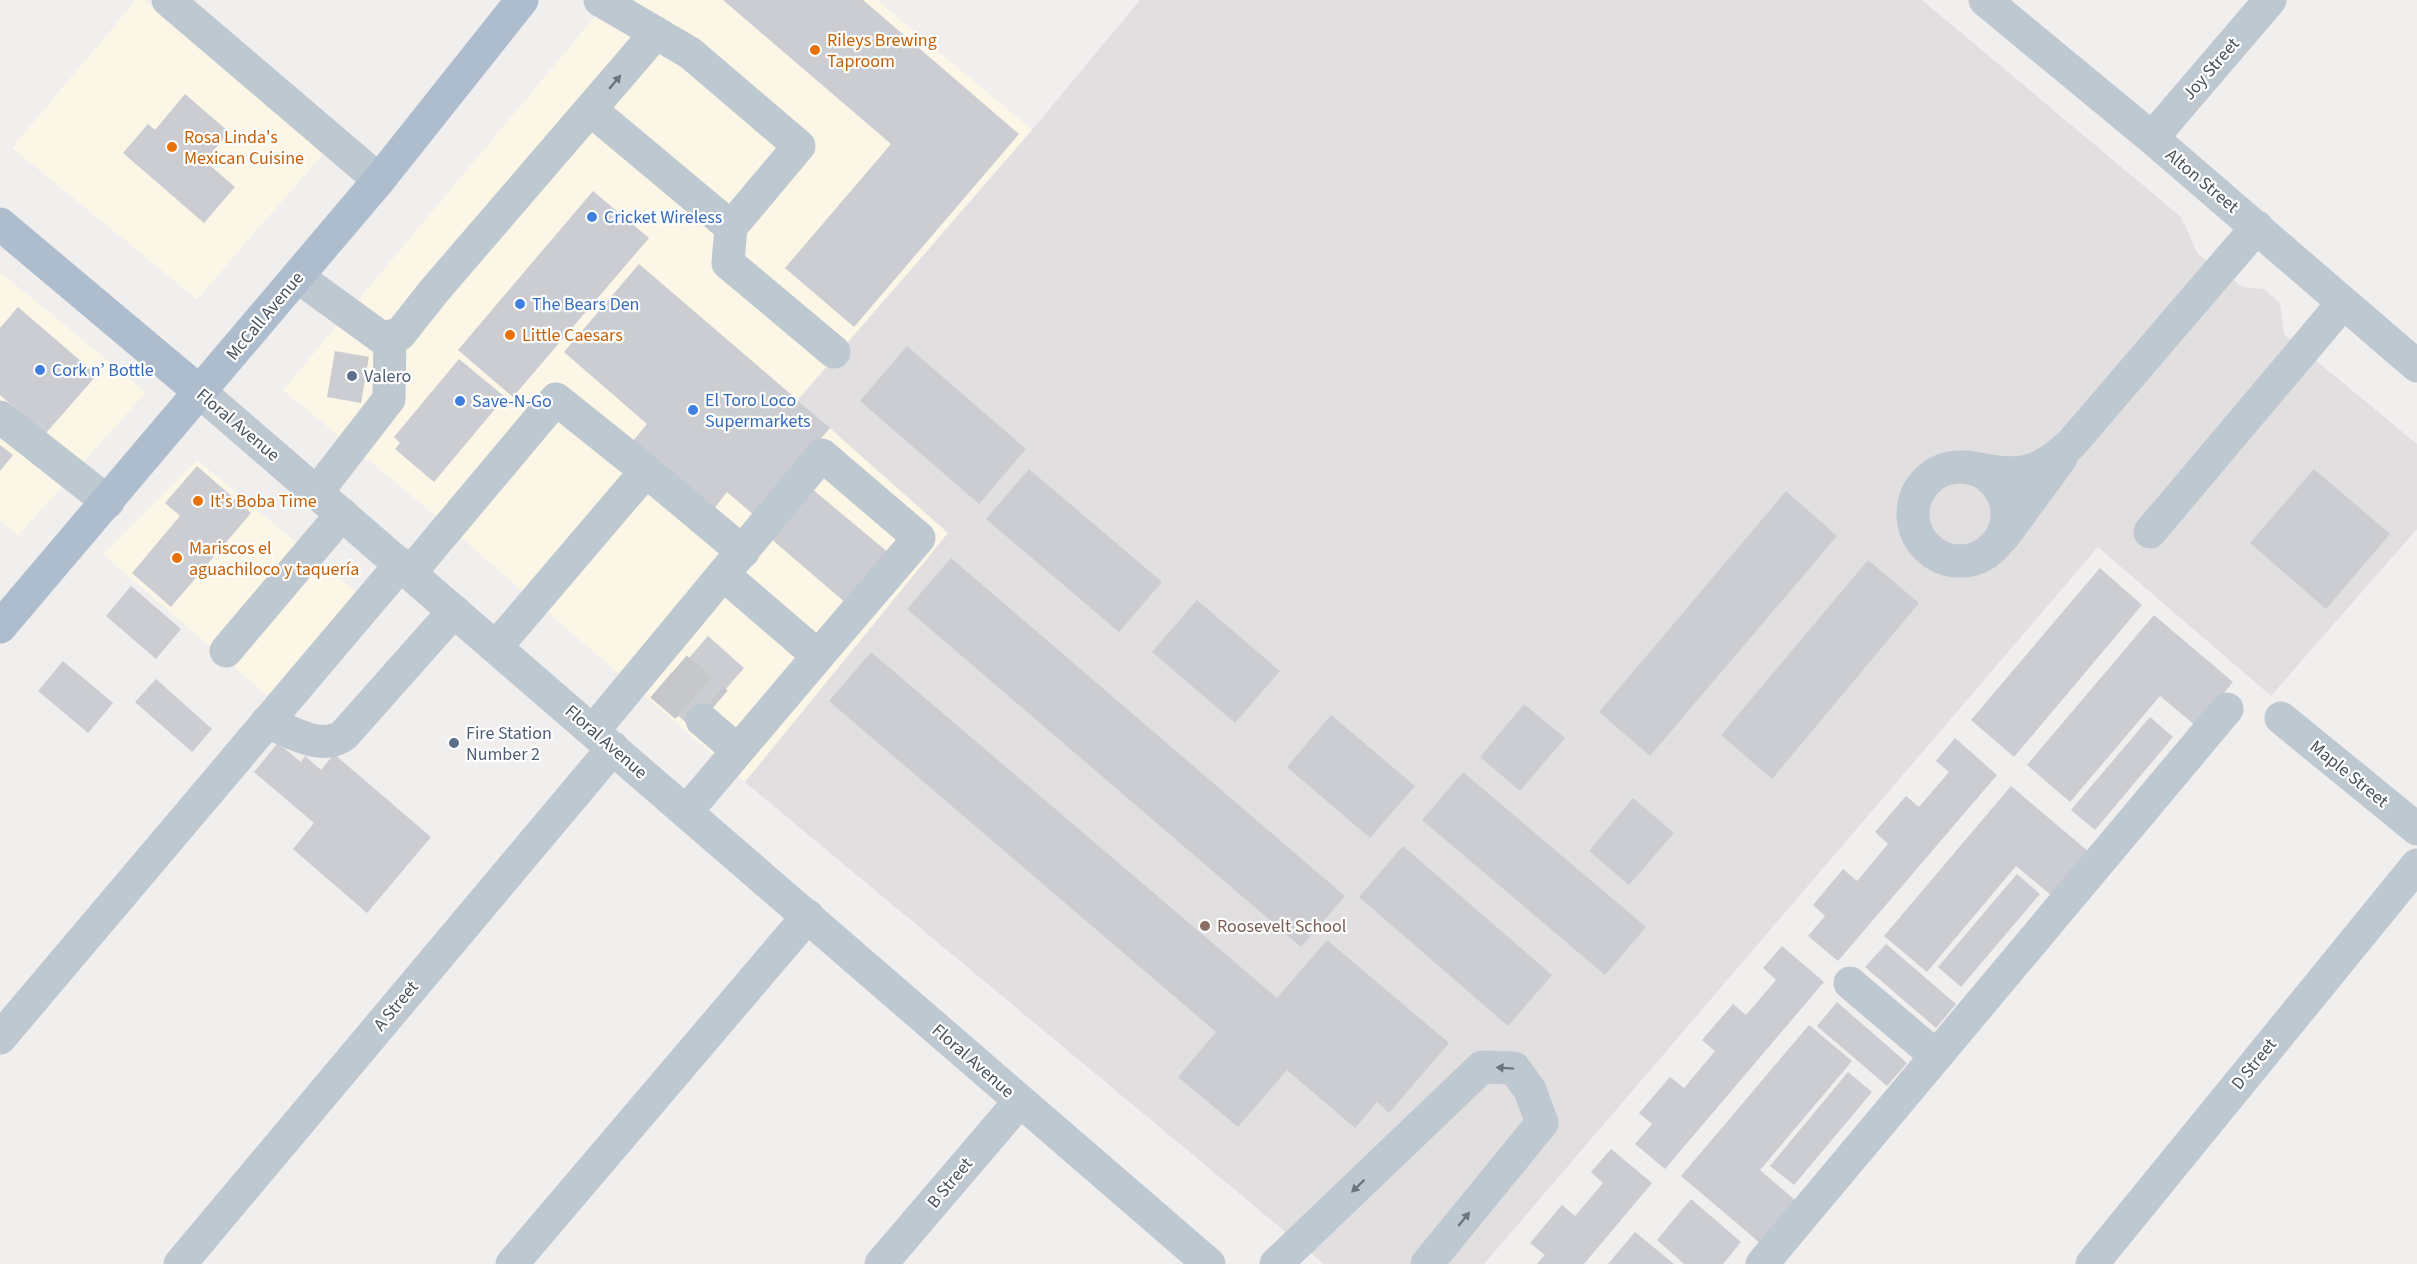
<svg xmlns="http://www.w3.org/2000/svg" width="2417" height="1264" viewBox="0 0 2417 1264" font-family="'Source Sans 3',sans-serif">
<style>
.commercial{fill:#fcf6e7}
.education{fill:#e2dfe0}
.building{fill:#cbcdd3}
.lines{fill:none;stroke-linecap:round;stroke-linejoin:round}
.minor-tunnel{stroke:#c6c7ca;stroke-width:33;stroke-dasharray:33 16;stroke-linecap:butt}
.minor{stroke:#bec8d0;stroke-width:33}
.major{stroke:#adbdce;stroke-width:33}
.oneway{fill:#6a757f}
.food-dot{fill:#e8710a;stroke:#fff;stroke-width:2}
.shop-dot{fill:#3f7fe0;stroke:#fff;stroke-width:2}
.service-dot{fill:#5c6f8a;stroke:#fff;stroke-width:2}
.education-dot{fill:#8d6e63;stroke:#fff;stroke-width:2}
.labels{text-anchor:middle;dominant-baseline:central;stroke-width:4.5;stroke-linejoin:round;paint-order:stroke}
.food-label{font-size:18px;fill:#c56008;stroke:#fff;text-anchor:start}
.street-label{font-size:18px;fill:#46515c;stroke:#fff}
.shop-label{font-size:18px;fill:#366cbe;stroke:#fff;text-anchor:start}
.service-label{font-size:18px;fill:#4e5e75;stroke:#fff;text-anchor:start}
.education-label{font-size:18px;fill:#785e54;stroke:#fff;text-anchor:start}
</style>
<rect width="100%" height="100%" fill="#f1eeee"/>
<g class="commercial">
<path d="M136,0H145L324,153L197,299L12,148Z"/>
<path d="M609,0H877L1032,130L798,399L948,533L745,782L429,510L283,390Z"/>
<path d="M0,272L146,392L18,536L0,520Z"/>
<path d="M197,460L373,606L285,711L103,554Z"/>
</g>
<path class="education" d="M1140,0H1922L2181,217L2198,254L2243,287L2264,289L2280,303L2284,334L2417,444V529L2271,696L2098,547L1484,1264H1324L745,782L948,533L798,400L1032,130Z"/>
<g class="building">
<path d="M723,0H863L1019,134L854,327L785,268L891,144Z"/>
<path d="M185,94L229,132L205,161L235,187L204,223L123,153L148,124L155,130Z"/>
<path d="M593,191L649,238L513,397L458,350Z"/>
<path d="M639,264L830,428L755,516L727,492L713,510L633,441L647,424L564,352Z"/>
<path d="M18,307L97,375L45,434L0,395V328Z"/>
<path d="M907,346L1026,449L979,504L860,401Z"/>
<path d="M335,351L369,357L361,403L327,397Z"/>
<path d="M459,359L505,397L434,482L395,449L400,443L394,437Z"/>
<path d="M0,445L13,455L0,471Z"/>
<path d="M197,466L251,513L171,607L132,573L180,516L165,503Z"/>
<path d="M1029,469L1162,582L1119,632L986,519Z"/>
<path d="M2314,469L2390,534L2326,609L2250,543Z"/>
<path d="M811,488L890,554L847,604L769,537Z"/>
<path d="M1786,491L1837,536L1650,756L1599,712Z"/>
<path d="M951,558L1345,896L1301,947L907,609Z"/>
<path d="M1868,560L1919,603L1772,779L1721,735Z"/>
<path d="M2100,568L2142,605L2014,757L1971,720Z"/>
<path d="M131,586L181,629L156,659L106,616Z"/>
<path d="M1197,600L1280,671L1235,723L1152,652Z"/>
<path d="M2154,615L2233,682L2196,726L2160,696L2070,802L2027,765Z"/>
<path d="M708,636L744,668L692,728L656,696Z"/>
<path d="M871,652L1277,998L1327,940L1449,1043L1389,1113L1377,1102L1355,1128L1287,1070L1238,1127L1178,1077L1216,1032L829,701Z"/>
<path d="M63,661L113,703L88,733L38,691Z"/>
<path d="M156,679L212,729L192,752L135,702Z"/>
<path d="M1524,704L1565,738L1520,791L1480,757Z"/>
<path d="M1331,715L1415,786L1370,838L1287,767Z"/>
<path d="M2150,717L2173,737L2095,830L2071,810Z"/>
<path d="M1955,738L1997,775L1838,961L1808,936L1825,916L1813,905L1843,869L1857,881L1888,844L1875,832L1906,796L1919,807L1949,772L1936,761Z"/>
<path d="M278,743L301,762L305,756L321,770L334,754L431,837L367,913L293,849L314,823L254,772Z"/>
<path d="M1463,772L1646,927L1605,975L1422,820Z"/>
<path d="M2011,786L2089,852L2052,896L2016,866L1927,972L1884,936Z"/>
<path d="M1633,798L1674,833L1629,885L1589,851Z"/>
<path d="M1403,846L1552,975L1508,1026L1359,897Z"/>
<path d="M2017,874L2040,894L1961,987L1938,967Z"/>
<path d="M1886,944L1956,1004L1936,1028L1865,967Z"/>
<path d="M1782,946L1824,982L1665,1169L1635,1144L1652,1124L1639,1113L1670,1077L1684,1088L1715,1051L1702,1040L1733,1004L1746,1015L1776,980L1763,968Z"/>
<path d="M1837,1002L1907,1063L1887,1086L1817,1026Z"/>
<path d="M1809,1025L1852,1061L1760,1170L1795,1200L1760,1243L1681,1176Z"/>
<path d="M1848,1072L1872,1092L1794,1185L1770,1166Z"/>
<path d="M1611,1149L1652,1183L1584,1264H1537L1545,1255L1530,1243L1562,1205L1575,1216L1603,1183L1591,1172Z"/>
<path d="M1691,1199L1741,1242L1723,1264H1684L1657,1240Z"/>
<path d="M1635,1232L1674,1264H1608Z"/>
</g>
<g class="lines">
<g class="minor-tunnel">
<path d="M676,668L717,703"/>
<path d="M661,685L702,720"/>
</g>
<g class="minor">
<path d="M168,0L379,180"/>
<path d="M1985,0L2152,138L2417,366"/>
<path d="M591,110L731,227L799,146L690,53L600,0"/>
<path d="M2152,138L2270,0"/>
<path d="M731,227L728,263L834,352"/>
<path d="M298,277L382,338L400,334L434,291L656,33"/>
<path d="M200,392L1209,1264"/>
<path d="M0,417L108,502"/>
<circle cx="1960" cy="514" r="47"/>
<path d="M1968,467C2016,476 2034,479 2072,443L2257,227"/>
<path d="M317,492L389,399L390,336"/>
<path d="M2150,532L2343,303"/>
<path d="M2003,537L2061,458"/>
<path d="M410,573L556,399L646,471"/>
<path d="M496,647L646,471L743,552"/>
<path d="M226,651L342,514"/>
<path d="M2281,718L2417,829"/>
<path d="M702,720L737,750"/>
<path d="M267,722C290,731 321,752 344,735L454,611"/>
<path d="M593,731L822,455L919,538L818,656"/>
<path d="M686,812L818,656L724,575"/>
<path d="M1850,983L1936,1056"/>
<path d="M0,1038L401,564"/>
<path d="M180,1264L613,748"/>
<path d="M512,1264L808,916"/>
<path d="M881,1264L1020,1101"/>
<path d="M1276,1264L1482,1067L1514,1068L1530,1090L1542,1123L1427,1264"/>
<path d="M1762,1264L2227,709"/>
<path d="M2092,1264L2417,865"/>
</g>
<g class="major">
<path d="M0,224L200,392"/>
<path d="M0,627L379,180L522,0"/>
</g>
</g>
<defs><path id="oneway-solid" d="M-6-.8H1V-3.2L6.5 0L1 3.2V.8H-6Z" transform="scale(1.5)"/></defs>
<g class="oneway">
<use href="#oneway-solid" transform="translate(615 82) rotate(-50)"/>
<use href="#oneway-solid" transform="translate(1505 1068) rotate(-176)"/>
<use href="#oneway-solid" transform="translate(1358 1186) rotate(136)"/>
<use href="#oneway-solid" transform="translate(1464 1219) rotate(-51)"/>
</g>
<g class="food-dot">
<circle cx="815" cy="50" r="6"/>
<circle cx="172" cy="147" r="6"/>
<circle cx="510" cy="335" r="6"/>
<circle cx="198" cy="501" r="6"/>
<circle cx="177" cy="558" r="6"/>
</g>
<g class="shop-dot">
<circle cx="592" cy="217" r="6"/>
<circle cx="520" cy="304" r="6"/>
<circle cx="40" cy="370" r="6"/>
<circle cx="460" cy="401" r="6"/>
<circle cx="693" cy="410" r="6"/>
</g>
<g class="service-dot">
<circle cx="352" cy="376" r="6"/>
<circle cx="454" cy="743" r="6"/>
</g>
<circle class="education-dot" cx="1205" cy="926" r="6"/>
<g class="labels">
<g class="food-label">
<text x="827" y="40">Rileys Brewing<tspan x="827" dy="21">Taproom</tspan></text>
<text x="184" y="137">Rosa Linda's<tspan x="184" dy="21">Mexican Cuisine</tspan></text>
<text x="522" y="335">Little Caesars</text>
<text x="210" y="501">It's Boba Time</text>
<text x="189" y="548">Mariscos el<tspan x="189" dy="21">aguachiloco y taquería</tspan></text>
</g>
<g class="street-label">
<text transform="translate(2211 69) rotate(-49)">Joy Street</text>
<text transform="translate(2202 181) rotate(40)">Alton Street</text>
<text transform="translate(265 316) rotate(-50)">McCall Avenue</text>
<text transform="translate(238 425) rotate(40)">Floral Avenue</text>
<text transform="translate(606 742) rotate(41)">Floral Avenue</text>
<text transform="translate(2349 774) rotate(39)">Maple Street</text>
<text transform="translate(396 1006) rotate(-50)">A Street</text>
<text transform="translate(973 1061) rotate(41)">Floral Avenue</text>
<text transform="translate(2254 1064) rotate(-51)">D Street</text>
<text transform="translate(950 1183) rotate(-50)">B Street</text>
</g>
<g class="shop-label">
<text x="604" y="217">Cricket Wireless</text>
<text x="532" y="304">The Bears Den</text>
<text x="52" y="370">Cork n’ Bottle</text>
<text x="705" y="400">El Toro Loco<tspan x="705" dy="21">Supermarkets</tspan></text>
<text x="472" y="401">Save-N-Go</text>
</g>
<g class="service-label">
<text x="364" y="376">Valero</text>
<text x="466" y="733">Fire Station<tspan x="466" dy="21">Number 2</tspan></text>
</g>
<g class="education-label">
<text x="1217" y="926">Roosevelt School</text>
</g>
</g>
</svg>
